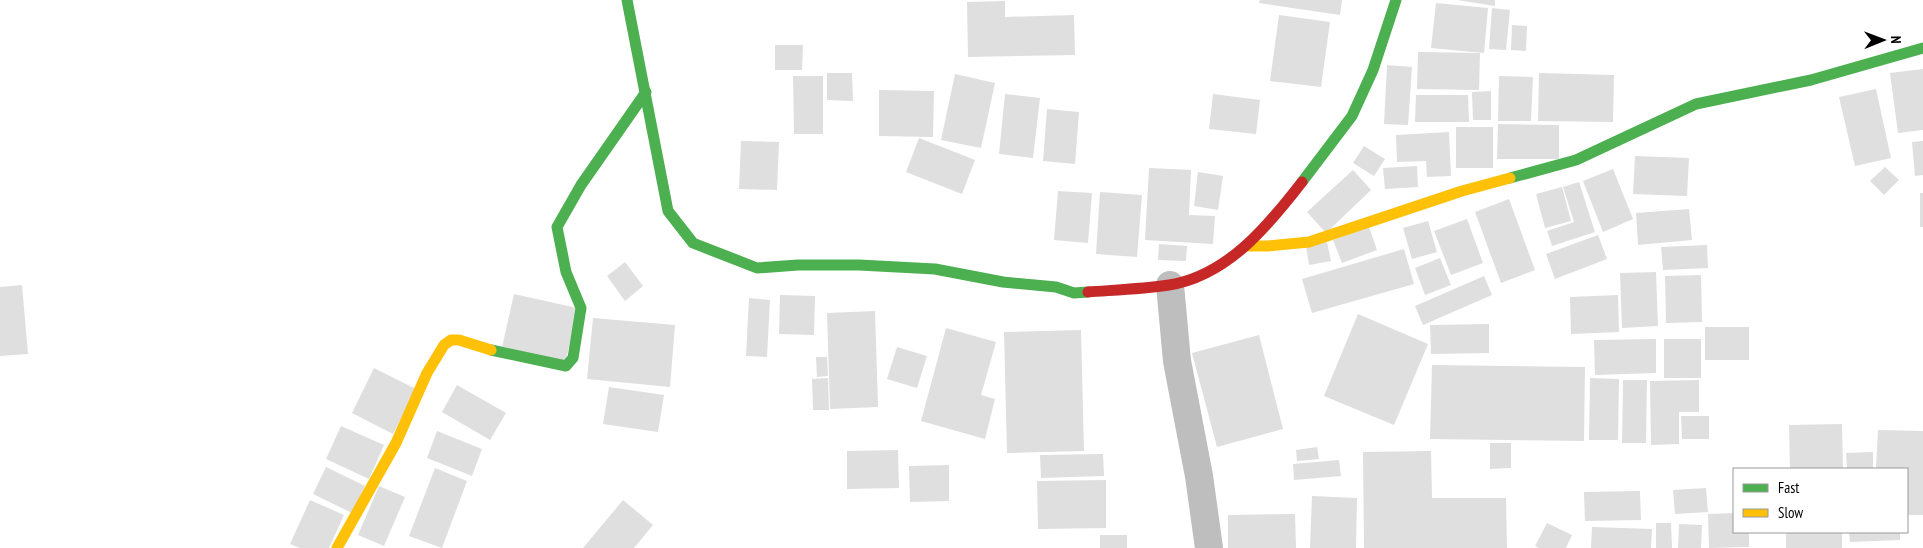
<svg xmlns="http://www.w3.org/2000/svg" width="1923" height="548" viewBox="0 0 1923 548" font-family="'PT Sans Narrow',sans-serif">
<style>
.building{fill:#dfdfdf}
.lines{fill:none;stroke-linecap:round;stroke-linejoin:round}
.street{stroke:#bebebe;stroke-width:28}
.fast{stroke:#4caf50;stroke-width:11}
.slow{stroke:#ffc107;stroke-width:11}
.jam{stroke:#c62828;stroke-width:11}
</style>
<rect width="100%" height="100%" fill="#fff"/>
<g class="building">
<path d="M1260,0H1342L1340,15L1259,3Z"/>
<path d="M1457,0H1495V6Z"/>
<path d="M1005,1V17L1074,15L1075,55L968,57L967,2Z"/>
<path d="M1436,3L1488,8L1484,53L1431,48Z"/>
<path d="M1492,8L1510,10L1506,50L1489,49Z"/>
<path d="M1279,15L1330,22L1321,87L1270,81Z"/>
<path d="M1512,25L1527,26L1526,51L1511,50Z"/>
<path d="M775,45H803L802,70H775Z"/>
<path d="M1418,52L1480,53L1479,90L1417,89Z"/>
<path d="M1387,65L1412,67L1408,125L1384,124Z"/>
<path d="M1923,69V130L1898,133L1890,73Z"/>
<path d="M827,73H852L853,101L827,100Z"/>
<path d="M1539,73L1614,75L1613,122L1538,121Z"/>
<path d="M955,74L995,83L981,148L941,140Z"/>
<path d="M793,76H823V134H794Z"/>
<path d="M1499,76L1533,77L1531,121H1498Z"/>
<path d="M1876,89L1891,158L1855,166L1839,97Z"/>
<path d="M879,90L934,91L933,137L879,136Z"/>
<path d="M1491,91V120H1473L1472,92Z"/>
<path d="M1005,94L1040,98L1033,158L999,154Z"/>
<path d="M1213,94L1260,100L1256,134L1209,129Z"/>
<path d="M1416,95H1468L1469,122H1415Z"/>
<path d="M1047,109L1079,112L1075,164L1043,161Z"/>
<path d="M1498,124L1559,125V159H1497Z"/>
<rect x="1456" y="127" width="37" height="41"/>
<path d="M1449,132L1451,176L1427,177L1426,161L1397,162L1396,135Z"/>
<path d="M919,138L975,160L962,194L906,172Z"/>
<path d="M741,141L779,142L777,190L739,189Z"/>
<path d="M1923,141V175L1915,176L1912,142Z"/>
<path d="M1364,146L1385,159L1374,176L1353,163Z"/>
<path d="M1635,156L1689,158L1687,196L1633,194Z"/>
<path d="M1417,166L1418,187L1385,189L1383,168Z"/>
<path d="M1885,167L1899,180L1884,195L1870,181Z"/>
<path d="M1149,168L1191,170L1189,215L1215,216L1213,244L1145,240Z"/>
<path d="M1613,169L1633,219L1603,232L1583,181Z"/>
<path d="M1353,170L1371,190L1326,233L1307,212Z"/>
<path d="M1198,172L1223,176L1218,210L1194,206Z"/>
<path d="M1579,182L1595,232L1552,246L1547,231L1574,222L1563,187Z"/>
<path d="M1562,187L1571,221L1545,228L1536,194Z"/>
<path d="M1058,191L1092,193L1088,243L1054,240Z"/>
<path d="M1100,192L1142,195L1137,257L1096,254Z"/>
<rect x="1920" y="193" width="3" height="34"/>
<path d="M1509,199L1535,270L1501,283L1475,212Z"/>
<path d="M1689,209L1692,240L1638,245L1636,213Z"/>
<path d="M1467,219L1483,263L1451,275L1434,231Z"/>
<path d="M1428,221L1437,252L1412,259L1403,228Z"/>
<path d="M1369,227L1377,250L1342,263L1333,240Z"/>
<path d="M1598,235L1607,259L1555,279L1546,254Z"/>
<path d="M1327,242L1331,261L1309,265L1306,246Z"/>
<path d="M1159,244L1187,246L1186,261L1158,260Z"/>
<path d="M1707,245L1708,268L1663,270L1661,247Z"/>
<path d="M1404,249L1414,284L1312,313L1302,279Z"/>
<path d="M1440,258L1451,285L1425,295L1415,268Z"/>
<path d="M625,262L643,286L625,301L607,276Z"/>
<path d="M1656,272L1658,326L1622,328L1620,273Z"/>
<path d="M1701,275L1702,322L1666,323L1665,276Z"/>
<path d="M1484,276L1492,295L1423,325L1415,306Z"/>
<path d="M22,285L28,354L0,356V287Z"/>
<path d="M514,294L577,308L566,361L502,347Z"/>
<path d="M780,295L815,296L814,335L779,334Z"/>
<path d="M1618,295L1619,332L1571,334L1570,297Z"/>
<path d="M749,298L770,300L767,357L746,356Z"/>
<path d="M875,311L878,407L830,409L827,313Z"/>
<path d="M1358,314L1428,344L1394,425L1324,396Z"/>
<path d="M593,318L675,325L670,387L587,379Z"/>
<path d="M1489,324V353L1431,354L1430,325Z"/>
<rect x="1705" y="327" width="44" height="33"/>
<path d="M946,328L996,342L981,395L995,399L985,439L921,421Z"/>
<path d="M1081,330L1084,451L1007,453L1004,332Z"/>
<path d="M1259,335L1283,429L1217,447L1192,353Z"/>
<path d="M1656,339V373L1595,375L1594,340Z"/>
<rect x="1664" y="339" width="37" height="39"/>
<path d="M897,347L927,356L917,388L887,379Z"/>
<path d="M816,357H827L828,376L817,377Z"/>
<path d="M1432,365L1585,367L1584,441L1430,439Z"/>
<path d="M374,368L416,389L393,434L352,413Z"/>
<path d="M828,378L829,410H813L812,379Z"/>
<path d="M1590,378L1619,379L1618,440H1589Z"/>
<path d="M1623,380H1647L1646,443H1622Z"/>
<path d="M1699,380V412H1679V444L1651,445L1650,381Z"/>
<path d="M457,385L506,413L490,440L442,412Z"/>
<path d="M609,387L664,395L658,432L603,424Z"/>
<path d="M1681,416H1709V439H1682Z"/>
<path d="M1842,424L1843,469H1790L1789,425Z"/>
<path d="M341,426L384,445L369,479L326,459Z"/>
<path d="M1878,430L1923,431V515H1907V469L1876,468Z"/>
<path d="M437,431L482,449L472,476L427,458Z"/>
<path d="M1490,443H1511V468L1490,469Z"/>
<path d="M1317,447L1319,459L1297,461L1296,450Z"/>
<path d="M898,450L899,488L847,489V451Z"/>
<path d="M1431,451L1432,498H1506L1507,548H1364L1363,452Z"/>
<path d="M1873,452V469H1847L1846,453Z"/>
<path d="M1103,454L1104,476L1041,478L1040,455Z"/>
<path d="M1339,460L1341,476L1294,480L1293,464Z"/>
<path d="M949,465V501L910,502L909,466Z"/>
<path d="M326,467L365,486L352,513L313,494Z"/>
<path d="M435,468L467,481L442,548L409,536Z"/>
<path d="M1106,480V528L1038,529L1037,481Z"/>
<path d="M379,486L405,497L384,546L358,535Z"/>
<path d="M1706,488L1708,512L1675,514L1673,490Z"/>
<path d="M1640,491L1641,520L1585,521L1584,492Z"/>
<path d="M1312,496L1357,498L1356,548H1310Z"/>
<path d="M310,500L344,515L329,548H300L290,544Z"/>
<path d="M623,500L653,525L634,548H583Z"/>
<path d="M1734,513V532H1749V547L1709,548L1708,514Z"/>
<path d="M1295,514L1296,548H1228V515Z"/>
<path d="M1547,523L1572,535L1566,548H1539L1535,546Z"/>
<path d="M1656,523H1671L1672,548H1656Z"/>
<path d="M1679,524L1702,525L1701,548H1678Z"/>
<path d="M1592,527L1652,529L1651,548H1591Z"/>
<rect x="1786" y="532" width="56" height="16"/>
<path d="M1849,532H1900V540L1850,542Z"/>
<rect x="1100" y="535" width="27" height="13"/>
</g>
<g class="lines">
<path class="street" d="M1170,285L1177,361L1199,476L1209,548"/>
<g class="fast">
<path d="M627,0L668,211L693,243L757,268L798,265H859L935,269L1003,282L1056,287L1074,293L1088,292"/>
<path d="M1510,178L1576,160L1696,104L1811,80L1923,48"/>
<path d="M1302,182L1352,116L1373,70L1396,0"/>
<path d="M491,350L566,366L573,358L581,308L566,272L557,227L581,185L646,92"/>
</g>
<g class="slow">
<path d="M1246,246H1268L1309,242L1462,191L1510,178"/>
<path d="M337,548L396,443L427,373L444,345L451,340H459L491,350"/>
</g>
<path class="jam" d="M1088,292C1115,290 1142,289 1169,285C1227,276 1268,226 1302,182"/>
</g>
<rect x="1733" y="468" width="175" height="65" fill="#ffffff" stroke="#999999"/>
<rect x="1743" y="484" width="25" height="8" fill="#4caf50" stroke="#999999"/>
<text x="1778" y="493" font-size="15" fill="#000000">Fast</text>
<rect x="1743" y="509" width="25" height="8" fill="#ffc107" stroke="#999999"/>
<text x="1778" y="518" font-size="15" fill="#000000">Slow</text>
<g transform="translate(1883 40) rotate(89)" stroke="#ffffff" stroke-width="4" paint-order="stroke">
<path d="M0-4L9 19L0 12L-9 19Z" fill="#000000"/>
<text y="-8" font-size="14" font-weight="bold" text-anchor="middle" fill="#000000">N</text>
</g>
</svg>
